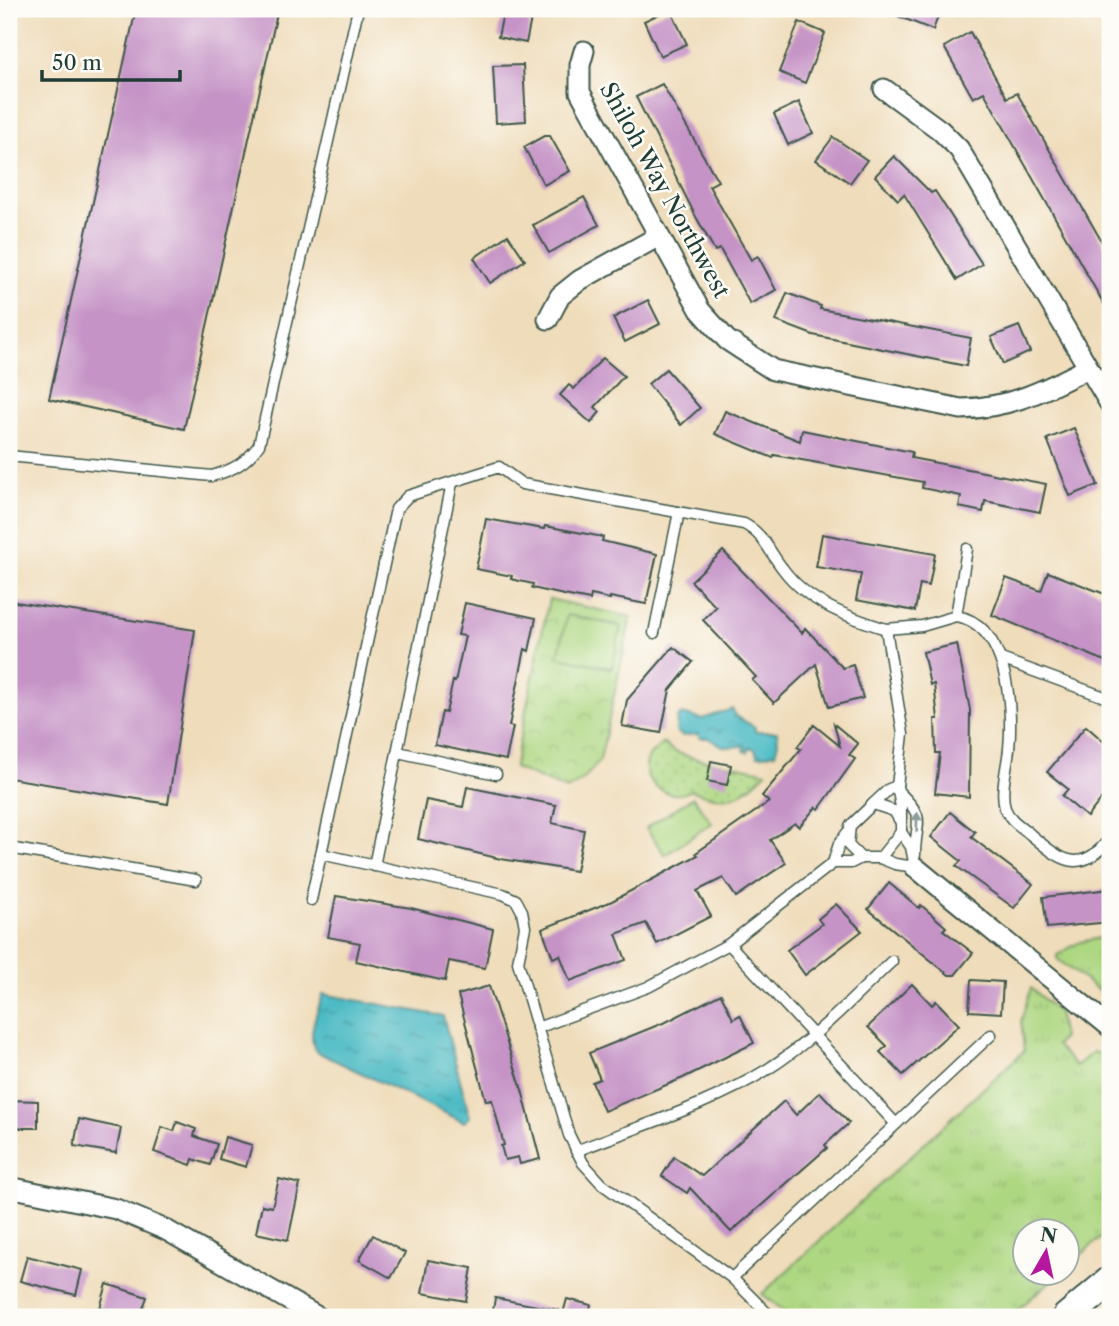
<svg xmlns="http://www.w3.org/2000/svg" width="1119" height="1326" viewBox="0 0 1119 1326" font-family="'Libre Caslon Text',serif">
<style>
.grass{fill:url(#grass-tufts);stroke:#668a5b;stroke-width:2}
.park{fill:url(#park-crowns);stroke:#668a5b;stroke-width:2}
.garden{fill:url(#garden-dots);stroke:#668a5b;stroke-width:2}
.pitch{fill:#aed782;stroke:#668a5b;stroke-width:2}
.water{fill:url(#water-ripples);stroke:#367c7c;stroke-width:2}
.building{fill:#c593c6}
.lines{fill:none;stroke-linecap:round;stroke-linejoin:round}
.lane-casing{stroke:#3e5548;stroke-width:13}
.street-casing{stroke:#3e5548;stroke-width:23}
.secondary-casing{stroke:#3e5548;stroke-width:32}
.lane{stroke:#fff;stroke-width:10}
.street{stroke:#fff;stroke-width:19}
.secondary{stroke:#fff;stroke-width:28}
.oneway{fill:#8f9e9a}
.labels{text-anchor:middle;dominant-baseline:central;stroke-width:5;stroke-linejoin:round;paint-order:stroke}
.street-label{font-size:23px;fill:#1f3d34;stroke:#fdfcf7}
</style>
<defs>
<pattern id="grass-tufts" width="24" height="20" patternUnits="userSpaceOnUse" patternTransform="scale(1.75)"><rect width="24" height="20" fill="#aed782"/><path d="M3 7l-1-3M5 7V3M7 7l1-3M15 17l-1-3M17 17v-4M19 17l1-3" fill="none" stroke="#95b971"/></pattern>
<pattern id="park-crowns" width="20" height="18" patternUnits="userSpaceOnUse" patternTransform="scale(1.75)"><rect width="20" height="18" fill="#aed782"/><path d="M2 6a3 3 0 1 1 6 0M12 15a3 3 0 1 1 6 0" fill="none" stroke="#95b971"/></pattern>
<pattern id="garden-dots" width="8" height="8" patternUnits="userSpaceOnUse" patternTransform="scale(1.75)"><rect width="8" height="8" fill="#aed782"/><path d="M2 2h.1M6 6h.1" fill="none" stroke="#95b971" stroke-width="1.8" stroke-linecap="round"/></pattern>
<pattern id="water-ripples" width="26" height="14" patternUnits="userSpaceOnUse" patternTransform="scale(1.75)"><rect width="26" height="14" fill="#4dbbc5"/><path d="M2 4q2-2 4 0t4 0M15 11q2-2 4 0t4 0" fill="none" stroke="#3f99a1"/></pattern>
</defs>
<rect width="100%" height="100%" fill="#fdfcf7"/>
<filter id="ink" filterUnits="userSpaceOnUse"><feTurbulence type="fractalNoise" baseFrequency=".0143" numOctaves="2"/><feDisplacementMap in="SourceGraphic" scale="14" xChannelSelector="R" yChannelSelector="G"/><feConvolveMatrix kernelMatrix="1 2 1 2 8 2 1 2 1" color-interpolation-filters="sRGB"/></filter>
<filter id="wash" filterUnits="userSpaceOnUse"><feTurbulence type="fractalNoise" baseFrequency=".00686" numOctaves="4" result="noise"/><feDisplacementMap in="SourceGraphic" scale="28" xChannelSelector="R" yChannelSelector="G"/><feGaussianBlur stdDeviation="1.57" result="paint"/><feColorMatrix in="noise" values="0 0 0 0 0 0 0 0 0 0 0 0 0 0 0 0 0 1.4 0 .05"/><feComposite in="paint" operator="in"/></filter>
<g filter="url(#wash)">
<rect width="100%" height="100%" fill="#efdcba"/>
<g class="grass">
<path d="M1110,936V992L1098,990L1057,959V955L1080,942Z"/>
<path d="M1031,988L1058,1012L1063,1038L1056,1045L1076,1066L1093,1052L1110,1056V1230L1067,1267L1066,1232H1024V1274H1059L1009,1317H792L762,1294L1024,1051L1021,1021Z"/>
</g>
<path class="park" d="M549,599L631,617L600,760L583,780L567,790L514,768Z"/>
<path class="garden" d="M663,743C681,763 738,763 766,772C741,798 727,805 691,790C670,804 634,780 650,755C653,751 659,747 663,743Z"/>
<g class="pitch">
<path d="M567,615L621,626L612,668L558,657Z"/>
<path d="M693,797L712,823L665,855L646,828Z"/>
</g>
<g class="water">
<path d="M1110,79V134C1103,114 1097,98 1110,79Z"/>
<path d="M732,709L735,716L755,727V732H777L778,743L775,753L757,756L755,749L749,747L748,752L744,751L745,746L725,747L708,738H699V734L682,736L676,731L677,718L682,714L702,719Z"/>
<path d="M323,994L443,1016L470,1117L464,1122L317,1052C305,1035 318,1012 323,994Z"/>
</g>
<g id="blocks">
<g class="building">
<path d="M136,9H278L184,429L49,399Z"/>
<path d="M504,9H533L526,43L498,37Z"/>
<path d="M670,9L687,44L660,56L644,21Z"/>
<path d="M880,9H941L933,30Z"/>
<path d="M799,22L825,33L805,83L779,72Z"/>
<path d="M970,32L1007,98L1017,93L1110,256V315L984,92L973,98L944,47Z"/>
<path d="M523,65L526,121L496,123L493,66Z"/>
<path d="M662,84L718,181L709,186L751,260L758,256L776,290L750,304L720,249L715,251L695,215L636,97Z"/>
<path d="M799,102L813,133L788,145L774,114Z"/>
<path d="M544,136H550L570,171L544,185L524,147Z"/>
<path d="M833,137L867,160L850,183L816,160Z"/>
<path d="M894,156L931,193L935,191L982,264L957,280L904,194L898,200L875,176Z"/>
<path d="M584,197L599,225L549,253L533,225Z"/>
<path d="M508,235L525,260L490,283L474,258Z"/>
<path d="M787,293L821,306L820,309L971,338L966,366L813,335L776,321Z"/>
<path d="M648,300L660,324L625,342L613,318Z"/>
<path d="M1019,326L1030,352L1003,364L991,337Z"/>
<path d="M603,358L624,376L595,407L600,412L591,423L560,395L569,385L574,389Z"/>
<path d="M666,369L700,408L681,425L648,384Z"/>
<path d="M725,411L800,441L802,430L912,452L911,458L1046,484L1040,512L985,501L983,512L959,507L961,496L922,488L923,482L774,455L773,458L715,434Z"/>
<path d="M1074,428L1098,485L1070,496L1047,439Z"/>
<path d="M486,519L544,529L545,526L603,537L602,541L657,554L646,604L610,597V599L591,595L590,600L564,595L532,588L533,584L511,579L512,576L476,569Z"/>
<path d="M822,534L935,554L929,586L920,584L915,611L856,600L861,574L816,567Z"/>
<path d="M723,551L802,633L805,628L843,668L853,665L863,698L829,707L816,664L774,703L752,680L756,677L703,620L716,607L691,581Z"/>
<path d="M1048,572L1110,596V663L992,615L1006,578L1041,591Z"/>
<path d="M9,601L195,630L168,804L9,778Z"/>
<path d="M465,603L536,618L529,651L525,649L509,726L513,727L506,760L435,745L442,712L446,713L453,681L455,682L465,636L458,635Z"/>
<path d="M957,644L970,710L969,797L935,793L940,753H936L935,719H938L934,684L930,685L923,652Z"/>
<path d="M673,647L693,662L670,690L661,733L622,726L627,700Z"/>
<path d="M834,724L858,744L849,755L855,759L819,809L816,807L799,827L795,823L770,840L786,863L736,897L723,878L697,891L711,916L657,944L646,923L616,934L626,960L570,981L560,955L553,958L542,929L612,901L698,855L696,853L769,802L762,796L801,749L797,747L814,725L840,746Z"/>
<path d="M1086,726L1110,747V788L1087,817L1062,796L1068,789L1047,772Z"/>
<path d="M711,761L731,765L727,785L707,781Z"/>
<path d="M467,787L556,805L552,823L584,830L576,871L501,859L418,839L426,800L463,807Z"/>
<path d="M950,812L975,832L971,837L1033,884L1014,908L956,866L961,861L931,837Z"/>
<path d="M889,883L919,908L921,905L946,927L943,930L973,953L955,975H949L868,909Z"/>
<path d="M1110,889V922L1047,928L1043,897Z"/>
<path d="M336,896L411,908L493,929L485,968L449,961L445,981L356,961L360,943L328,937Z"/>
<path d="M836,904L862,931L805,975L787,950L822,924L818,919Z"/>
<path d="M971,980L1003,982L1001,1013L969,1011Z"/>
<path d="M912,984L932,1005L936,1001L959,1025L903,1075L880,1052L887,1046L868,1027Z"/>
<path d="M489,986L522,1090L540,1159L520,1164L518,1157L505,1160L501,1146L504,1145L492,1100L486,1101L458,995Z"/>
<path d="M721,994L733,1019L740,1015L754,1043L683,1078L604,1111L592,1082L600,1079L589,1053L668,1021Z"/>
<path d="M820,1092L849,1123L825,1145L827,1148L731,1232L690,1188L687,1193L662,1176L674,1157L702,1176L784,1101L796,1115Z"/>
<path d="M9,1100L38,1101V1128H9Z"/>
<path d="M79,1119L121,1128L116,1153L74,1146Z"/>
<path d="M177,1122L196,1129L194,1136L217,1144L210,1165L193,1159L191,1165L154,1152L162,1127L174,1131Z"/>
<path d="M225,1137L252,1145L246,1167L219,1159Z"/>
<path d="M279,1179L300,1184L288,1240L256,1233L262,1205L272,1207Z"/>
<path d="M373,1235L405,1253L391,1278L359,1260Z"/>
<path d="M27,1256L82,1270L76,1295L20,1281Z"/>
<path d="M428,1260L472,1268L466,1301L422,1293Z"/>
<path d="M107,1284L147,1297L140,1317H128L100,1308Z"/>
<path d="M495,1298L559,1310L558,1317H492Z"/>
<path d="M567,1299L591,1305L588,1317H562Z"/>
</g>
</g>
</g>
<g filter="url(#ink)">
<use href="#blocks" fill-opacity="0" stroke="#3e5548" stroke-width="2"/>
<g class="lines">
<g class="lane-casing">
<g id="lane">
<path d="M9,456L212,476C233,470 246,463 259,445L358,9"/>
<path d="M956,616C1008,624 1013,708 1009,749C1007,768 1000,791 1005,808C1009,820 1022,827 1031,835C1062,861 1081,876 1110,838"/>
<path d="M886,629L922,626L956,616L967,549"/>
<path d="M654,633L679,512"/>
<path d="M1001,659L1110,699"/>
<path d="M398,752L496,774"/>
<path d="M900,793C928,820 915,821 915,855"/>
<path d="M873,804L889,789L897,786"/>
<path d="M9,848L196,880"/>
<path d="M321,854L503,894L516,900L522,911L525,927L518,962L569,1135L583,1163L602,1184L732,1278L991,1035"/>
<path d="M880,858L895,864L915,867L911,847L901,832"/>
<path d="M833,863H851L861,858"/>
<path d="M374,866L452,483"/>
<path d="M311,900L396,509L408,496L499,467L522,484L744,524C765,535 769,552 783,569C808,603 848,617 886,629L903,734L897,786L901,807V832L880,858H861L848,845L850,826L873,804L894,811L900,821"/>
<path d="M729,944L896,1124"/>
<path d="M537,1028L648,987L729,944L833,863L839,844L847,833"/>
<path d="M576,1151C639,1126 709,1106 768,1069C814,1040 853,998 892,961"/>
<path d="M732,1278L771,1317"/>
</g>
</g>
<g class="street-casing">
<g id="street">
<path d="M584,51L580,65V92L700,310L727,340L773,370L961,409C1010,408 1046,390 1088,368"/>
<path d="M884,89L940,130L959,149L1110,404"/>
<path d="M548,319L560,296L580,280L659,236"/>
<path d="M915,867L1110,1027"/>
<path d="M9,1187L116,1209L166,1230L318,1317"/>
</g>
</g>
<g class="secondary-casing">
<path id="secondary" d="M1067,1317L1110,1281"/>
</g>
<use href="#lane" class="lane"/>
<use href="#street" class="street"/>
<use href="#secondary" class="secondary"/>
</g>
<defs><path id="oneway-solid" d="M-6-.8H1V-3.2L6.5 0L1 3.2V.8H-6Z" transform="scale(1.75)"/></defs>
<use class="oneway" href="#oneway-solid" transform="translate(917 822) rotate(-88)"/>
</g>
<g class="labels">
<g class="street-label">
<text transform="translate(665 190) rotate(61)">Shiloh Way Northwest</text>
</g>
</g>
<rect width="1119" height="1326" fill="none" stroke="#fdfcf7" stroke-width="35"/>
<g transform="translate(1046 1252) rotate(9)"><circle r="33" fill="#fdfcf7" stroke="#a4b0a9" stroke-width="2"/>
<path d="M0-5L12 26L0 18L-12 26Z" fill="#b5179e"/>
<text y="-10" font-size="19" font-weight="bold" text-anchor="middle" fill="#1f3d34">N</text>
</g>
<path d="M42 70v10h138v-10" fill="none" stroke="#1f3d34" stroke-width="3.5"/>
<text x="52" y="70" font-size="21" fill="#1f3d34" stroke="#fdfcf7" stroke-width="5" paint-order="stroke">50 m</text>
</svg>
